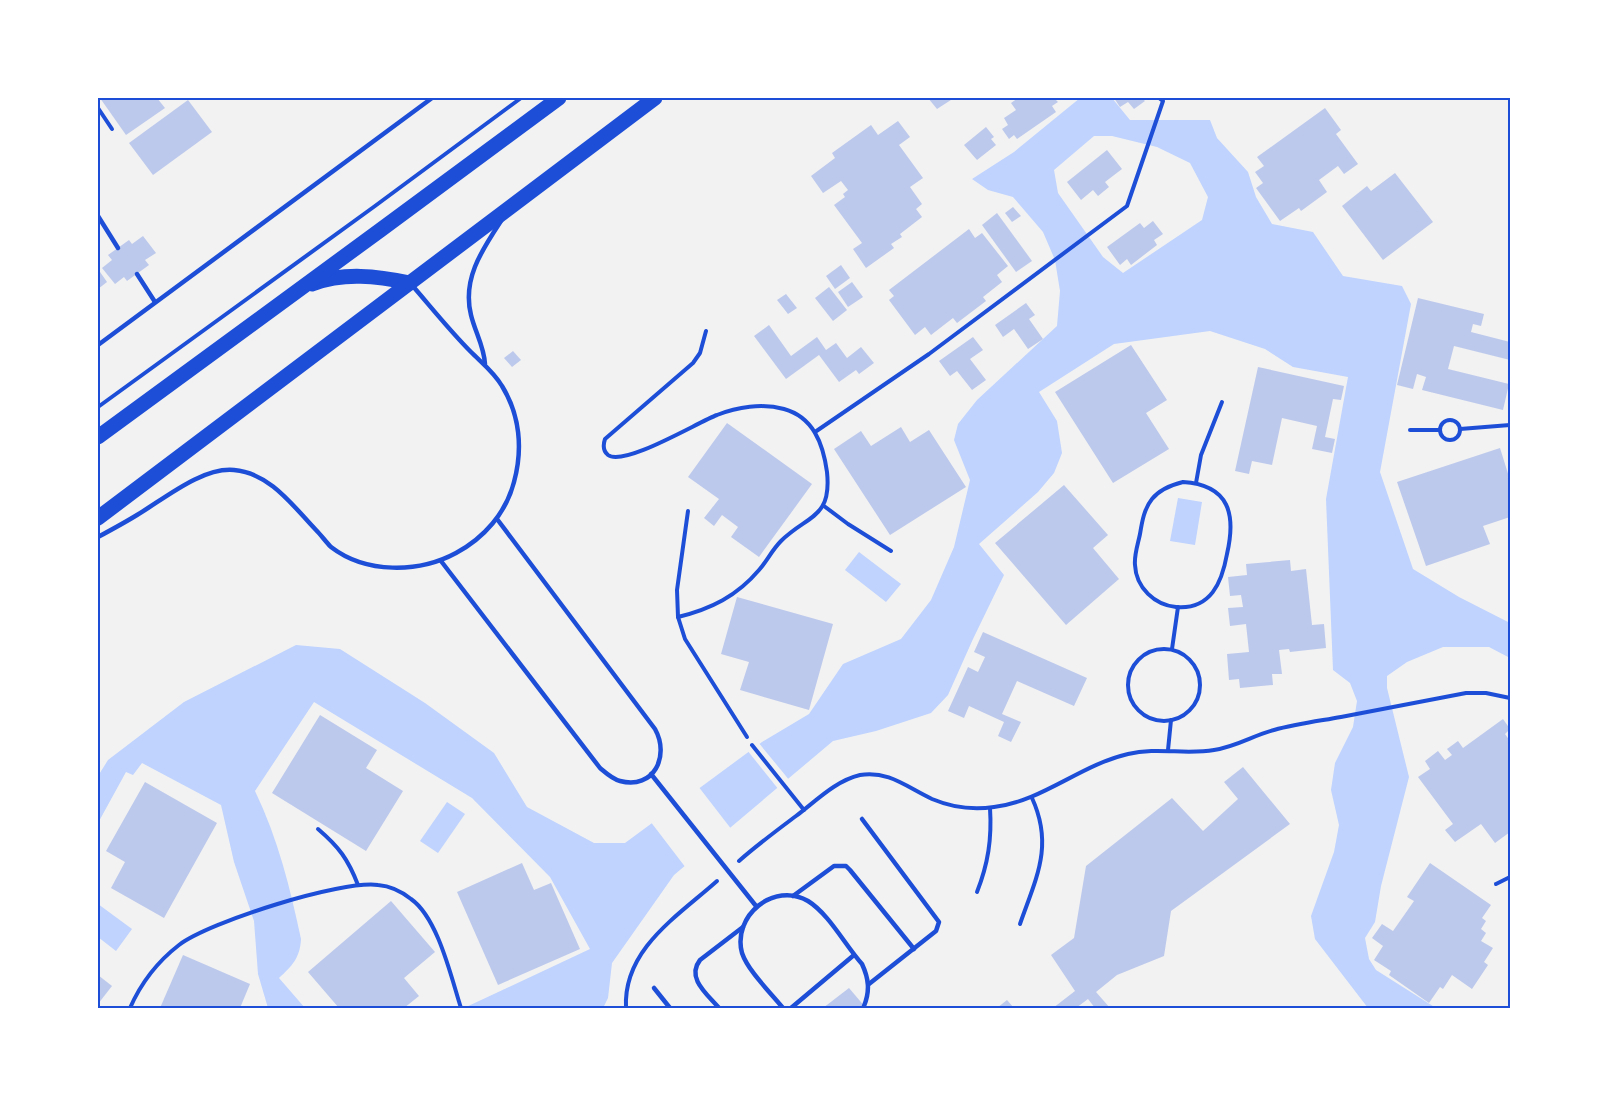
<svg xmlns="http://www.w3.org/2000/svg" width="1608" height="1106" viewBox="0 0 1608 1106" font-family="'DejaVu Sans',sans-serif">
<style>
.water{fill:#bfd3fe;fill-rule:evenodd}
.pier{fill:#f2f2f2}
.building{fill:#bdc9ec}
.lines{fill:none;stroke-linecap:round;stroke-linejoin:round}
.path{stroke:#1d4ed8;stroke-width:4}
.service{stroke:#1d4ed8;stroke-width:4.5}
.primary{stroke:#1d4ed8;stroke-width:15}
.neatline{fill:none;stroke:#1d4ed8;stroke-width:2}
</style>
<rect width="100%" height="100%" fill="#f2f2f2"/>
<g class="water">
<path d="M1080,98H1112L1130,120H1210L1217,138L1248,172L1256,197L1272,224L1313,232L1343,276L1402,286L1411,304L1380,472L1413,569L1459,597L1510,623V658L1489,647H1443L1407,662L1387,676V688L1409,777L1381,886L1375,922L1365,938L1369,959L1376,970L1436,1008H1368L1315,939L1311,916L1334,852L1339,825L1331,790L1335,763L1353,727L1357,701L1350,683L1333,670L1326,499L1348,377L1293,367L1265,349L1210,331L1114,344L1039,392L1057,421L1062,453L1054,473L1038,492L979,544L1004,575L973,639L948,695L931,713L876,731L833,741L674,875L612,963L608,998L603,1008H464L590,949L550,877L472,798L314,702L255,791C278,839 290,887 301,939C300,958 292,966 279,978L305,1008H268L258,974L254,921L234,862L221,805L142,763L133,775L126,772L98,823V776L108,760L184,702L296,645L340,649L425,703L494,753L527,807L594,843H625L762,742L809,714L843,664L901,639L931,600L954,547L970,480L954,440L958,424L977,400L1057,326L1060,291L1055,260L1043,232L1013,197L988,190L972,179L1014,152ZM1094,136H1112L1157,147L1190,163L1208,197L1202,220L1123,273L1103,257L1058,193L1054,170Z"/>
<path d="M1178,498L1202,502L1195,545L1170,541Z"/>
<path d="M859,552L901,584L886,602L845,570Z"/>
<path d="M447,802L465,814L438,853L420,841Z"/>
<path d="M98,904L132,929L116,951L98,937Z"/>
</g>
<g class="pier">
<path d="M758,742L790,781L779,790L747,750Z"/>
<path d="M698,786L732,830L686,868L650,821Z"/>
</g>
<g class="building">
<path d="M100,98H157L165,108L126,135Z"/>
<path d="M928,98H954L937,109Z"/>
<path d="M1018,98H1054L1058,102L1052,106L1056,112L1017,139L1014,135L1009,139L1002,129L1008,125L1004,118L1016,110L1011,103Z"/>
<path d="M1114,98H1142L1145,101L1134,109L1128,102L1120,107Z"/>
<path d="M188,100L212,132L153,175L129,143Z"/>
<path d="M1325,108L1341,130L1336,134L1358,164L1344,174L1338,166L1319,180L1327,192L1301,211L1299,208L1280,221L1256,188L1263,183L1255,172L1264,166L1257,157Z"/>
<path d="M898,121L910,137L899,145L923,178L910,187L922,204L916,209L922,217L900,234L902,237L891,244L894,248L866,268L853,249L862,243L834,205L845,197L843,194L848,190L841,181L823,193L811,176L835,158L832,153L871,125L878,135Z"/>
<path d="M986,127L994,137L991,139L996,145L977,160L964,145Z"/>
<path d="M1107,150L1122,169L1105,182L1109,187L1098,196L1093,190L1081,200L1067,182Z"/>
<path d="M1395,173L1433,222L1383,260L1342,206L1367,186L1371,191Z"/>
<path d="M1013,207L1021,216L1012,222L1005,213Z"/>
<path d="M997,213L1032,261L1016,272L982,225Z"/>
<path d="M1153,221L1163,234L1154,240L1157,245L1131,265L1127,259L1120,265L1107,247L1140,223L1144,228Z"/>
<path d="M969,229L975,238L982,233L1008,266L997,275L1002,282L983,297L986,301L957,323L953,318L931,335L925,327L915,335L889,300L894,296L889,290Z"/>
<path d="M143,236L156,253L145,260L149,265L127,281L124,277L115,284L102,268L112,260L108,255L129,240L132,244Z"/>
<path d="M841,265L850,278L835,289L826,276Z"/>
<path d="M98,269L107,282L98,289Z"/>
<path d="M852,282L863,297L848,307L838,292Z"/>
<path d="M829,287L847,310L833,321L815,298Z"/>
<path d="M786,294L797,308L788,314L777,300Z"/>
<path d="M1418,298L1484,314L1481,326L1473,324L1471,332L1510,342V360L1454,346L1448,369L1509,384L1503,410L1422,390L1426,377L1417,374L1413,389L1397,385Z"/>
<path d="M1026,303L1035,315L1029,319L1043,339L1028,349L1014,329L1003,337L995,325Z"/>
<path d="M769,325L791,356L817,337L826,350L836,343L847,358L861,347L874,363L859,374L856,370L839,382L819,355L786,379L754,336Z"/>
<path d="M973,337L983,350L970,359L986,380L972,390L957,371L950,376L939,361Z"/>
<path d="M1131,345L1167,400L1146,413L1169,449L1113,483L1055,392Z"/>
<path d="M513,351L521,360L512,367L504,358Z"/>
<path d="M1258,367L1344,386L1341,400L1333,399L1325,437L1335,439L1332,453L1312,449L1317,426L1282,418L1272,465L1252,461L1249,474L1235,471Z"/>
<path d="M727,423L812,484L759,557L731,537L738,527L722,515L714,526L704,518L719,499L688,477Z"/>
<path d="M901,427L910,442L929,430L966,487L890,535L834,449L861,431L871,446Z"/>
<path d="M1500,448L1510,480V517L1483,526L1490,544L1426,566L1397,482Z"/>
<path d="M1064,485L1108,535L1093,548L1119,579L1066,625L995,543Z"/>
<path d="M1290,560L1291,571L1306,569L1312,625L1324,624L1326,648L1290,652L1289,649L1279,650L1282,674H1272L1273,685L1240,688L1239,679L1229,680L1227,654L1249,652L1246,624L1230,626L1228,608L1243,607L1241,595L1230,596L1228,577L1247,575L1246,564Z"/>
<path d="M737,597L833,624L809,710L740,690L749,662L721,654Z"/>
<path d="M983,632L1087,678L1074,706L1017,681L1002,714L1021,722L1011,742L998,736L1004,722L969,706L964,718L948,711L968,667L978,672L985,657L974,652Z"/>
<path d="M320,715L377,750L366,768L403,791L366,851L272,793Z"/>
<path d="M1503,719L1510,729L1505,734L1510,741V832L1495,843L1481,824L1455,842L1445,830L1453,824L1418,777L1430,769L1425,761L1438,751L1445,760L1452,755L1447,749L1458,741L1463,748Z"/>
<path d="M1243,767L1290,824L1171,911L1164,956L1117,975L1096,992L1110,1008H1095L1088,999L1076,1008H1053L1075,991L1051,955L1074,938L1086,866L1172,798L1203,831L1238,799L1224,782Z"/>
<path d="M145,782L217,823L164,918L111,888L125,862L106,851Z"/>
<path d="M522,863L534,890L551,883L580,949L498,985L457,892Z"/>
<path d="M1430,863L1491,905L1482,918L1486,921L1481,929L1486,933L1481,941L1493,948L1484,962L1488,965L1472,989L1452,975L1443,989L1440,987L1429,1003L1389,975L1391,971L1374,960L1383,946L1372,938L1382,924L1393,931L1414,901L1407,897Z"/>
<path d="M391,901L435,952L404,978L419,996L404,1008H339L308,972Z"/>
<path d="M183,955L250,984L240,1008H160Z"/>
<path d="M98,975L112,986L98,1004Z"/>
<path d="M849,988L866,1008H823Z"/>
<path d="M1007,1000L1014,1008H997Z"/>
</g>
<g class="lines">
<g class="path">
<path d="M98,108L112,129"/>
<path d="M98,407L375,206L521,98"/>
<circle cx="1450" cy="430" r="10"/>
<path d="M1460,429L1510,425"/>
<path d="M1410,430H1439"/>
<path d="M815,432L929,354L1127,206L1163,101L1159,98"/>
<path d="M1183,482C1230,485 1236,515 1227,554C1222,582 1211,610 1176,607C1155,605 1136,588 1135,565C1134,555 1138,544 1140,534C1142,522 1144,509 1152,499C1160,489 1171,485 1183,482Z"/>
<path d="M1196,483L1201,455L1222,402"/>
<path d="M824,506L848,524L891,551"/>
<path d="M688,511L677,590L678,617L685,639L747,737"/>
<path d="M678,617C711,609 737,596 759,570C767,561 772,550 781,541C807,515 832,519 827,472C823,443 813,417 784,409C762,403 737,407 717,415C698,422 624,467 608,455C603,451 603,445 605,439L693,363L700,353L706,331"/>
<circle cx="1164" cy="685" r="36"/>
<path d="M1172,649L1178,607"/>
<path d="M752,745L804,810"/>
<path d="M1168,750L1171,720"/>
<path d="M318,829C339,847 348,859 358,885"/>
<path d="M739,861C757,845 776,831 796,816C816,801 835,781 860,775C888,770 908,788 932,799C951,807 974,810 994,807C1043,801 1080,765 1128,754C1157,747 1186,755 1214,750C1236,747 1254,735 1274,730C1296,724 1319,721 1341,717C1383,709 1425,701 1466,693H1486L1510,698"/>
<path d="M1496,884L1510,877"/>
<path d="M977,892C988,864 992,839 990,808"/>
<path d="M1020,924C1036,878 1054,846 1032,798"/>
<path d="M130,1008C141,983 157,962 179,945C209,922 341,880 378,885C390,886 401,891 411,899C438,918 451,977 461,1008"/>
<path d="M626,1008C623,949 678,916 717,881"/>
</g>
<g class="service">
<path d="M98,216L118,248"/>
<path d="M137,274L155,302"/>
<path d="M98,345L432,98"/>
<path d="M485,364C484,346 475,332 471,315C462,279 482,250 501,221"/>
<path d="M98,537C111,530 124,523 137,515C164,499 202,467 234,470C270,473 293,506 316,530C321,535 326,542 331,547C366,574 419,573 456,553C484,538 506,513 514,482C523,449 520,415 502,386C494,372 482,363 471,352C450,331 431,307 411,284"/>
<path d="M441,561L600,768C606,773 612,779 620,781C654,790 670,756 655,729L497,519"/>
<path d="M651,774L756,906"/>
<path d="M862,819L939,922L936,931L869,984"/>
<path d="M793,896L834,866H846L850,870L914,949"/>
<path d="M654,988L670,1008"/>
<path d="M719,1008C707,994 686,978 700,960L743,927"/>
<path d="M783,1008C771,993 748,971 742,953C732,916 774,881 808,901C829,914 845,945 862,964C869,979 870,991 864,1006"/>
<path d="M791,1008L854,955"/>
</g>
<g class="primary">
<path d="M312,284C344,272 377,276 410,283"/>
<path d="M98,437C252,324 406,212 559,98"/>
<path d="M98,518L655,98"/>
</g>
</g>
<rect width="1608" height="1106" fill="none" stroke="#ffffff" stroke-width="198"/>
<rect x="99" y="99" width="1410" height="908" class="neatline"/>
</svg>
